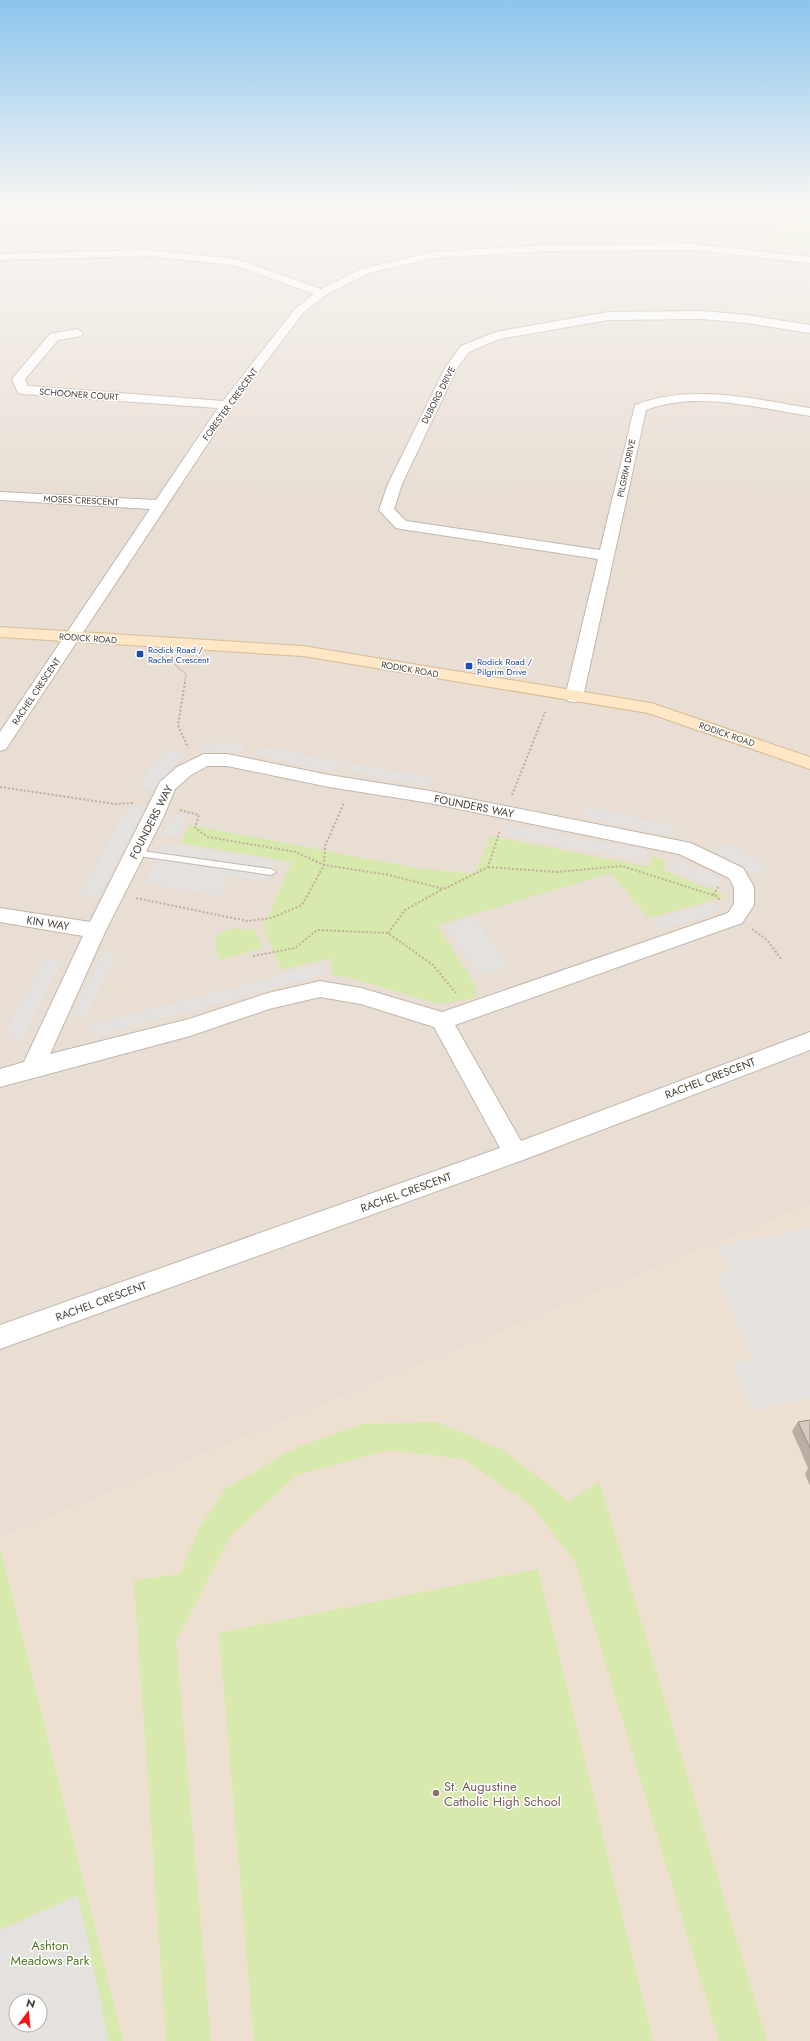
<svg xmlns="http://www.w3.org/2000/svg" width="810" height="2041" viewBox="0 0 810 2041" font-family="Jost,sans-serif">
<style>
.residential{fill:#e8ded4}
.education{fill:#ede0d0}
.green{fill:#d8e9ae;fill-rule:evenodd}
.parking{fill:#e4e1de;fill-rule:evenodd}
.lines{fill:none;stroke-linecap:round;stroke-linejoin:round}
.lane-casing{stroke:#c2b6ab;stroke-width:2}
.street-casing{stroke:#c2b6ab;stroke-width:2}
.secondary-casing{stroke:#d8bc97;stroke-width:2}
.path-far1{stroke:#c1ad99;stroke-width:1.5;stroke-dasharray:1 1;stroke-linecap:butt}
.path{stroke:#c1ad99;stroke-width:2;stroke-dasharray:2 2;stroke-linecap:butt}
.lane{fill:#fff;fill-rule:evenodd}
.street{fill:#fff;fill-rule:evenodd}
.secondary{fill:#ffe7c5;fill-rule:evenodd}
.wall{fill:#baaea3}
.building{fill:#d8cabe;stroke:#978d85}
.transit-dot{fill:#1a4fb4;stroke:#fff;stroke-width:1.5}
.education-dot{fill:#8d6e63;stroke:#fff;stroke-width:1.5}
.labels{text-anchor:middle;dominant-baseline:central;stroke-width:3;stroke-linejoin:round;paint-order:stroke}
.far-street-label{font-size:9px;fill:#473d35;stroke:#fff}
.far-transit-label{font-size:9px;fill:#164399;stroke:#fff;text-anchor:start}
.street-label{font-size:11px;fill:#473d35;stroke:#fff}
.near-education-label{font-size:13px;fill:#785e54;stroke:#fff;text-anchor:start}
.near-park-label{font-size:13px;fill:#547a27;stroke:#fff}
</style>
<rect width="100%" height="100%" fill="#f4ede6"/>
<path class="residential" d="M0,210H780L771,243L810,248V1205L0,1538Z"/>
<path class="education" d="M810,1205V2041H123L0,1546V1538Z"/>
<g class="green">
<path d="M780,210H810V248L771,243Z"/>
<path d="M190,825L417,868L475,874L491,836L649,867L652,856L666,860L663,870L727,896L648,918L611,873L437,925L476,986L474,998L439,1004L346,977L332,975V958L281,970L263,928L292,862L180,843Z"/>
<path d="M236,927L242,930L253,928L263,948L220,960C210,939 214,934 236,927Z"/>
<path d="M437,1422L503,1450L569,1501L599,1481L767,2041H719L575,1562L532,1506L463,1459L390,1450L297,1475L231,1535L176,1641L211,2041H166L134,1580L180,1574L200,1527L225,1489L291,1450L360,1424Z"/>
<path d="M0,1546L123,2041H0ZM16,2001H40V2025H16Z"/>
<path d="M538,1569L653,2041H254L219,1633Z"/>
</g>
<g class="parking">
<path d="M201,742L244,744L242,752L199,750Z"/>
<path d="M262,746L340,762V763L335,772L256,755Z"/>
<path d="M172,749L185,758L169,768L156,789L139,788L151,767Z"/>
<path d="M351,763L431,778L428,786L348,771Z"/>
<path d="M129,805L146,807L97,899L79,896Z"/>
<path d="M586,807L676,826L673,836L583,817Z"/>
<path d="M173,813L188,815L177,837L162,835Z"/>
<path d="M508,825L648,851L646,861L505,835Z"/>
<path d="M724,841L767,866L757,875L714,850Z"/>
<path d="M165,844L277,862L268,882L228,876L220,896L145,883Z"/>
<path d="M676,859L722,879L715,888L669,868Z"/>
<path d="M715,903L722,911L661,929L655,920Z"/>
<path d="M474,917L508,966L479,976L446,927Z"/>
<path d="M103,952L116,954L84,1019L71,1016Z"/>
<path d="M45,959L62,962L22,1040L3,1037Z"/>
<path d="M322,963L327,973L93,1037L90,1026Z"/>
<path d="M810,1227V1398L752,1411L733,1364L752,1359L717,1275L730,1272L719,1246Z"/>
<path d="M78,1895L109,2041H0V1930ZM16,2001H40V2025H16Z"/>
</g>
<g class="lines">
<g class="lane-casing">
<path id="lane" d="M135,850L271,869L276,872L271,875L132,855L130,853L132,851Z"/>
</g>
<g class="street-casing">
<g id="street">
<path d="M693,244L810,257V263L693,250L548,251L434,258L369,273L326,295L303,313L232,407L6,749L0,751V732L150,509L0,500V492L156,500L218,408L23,394L18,393L12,379L50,334L77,329L83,333L81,336L58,340L25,379L28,386L223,401L295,309L314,294L234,265L147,256L0,260V254L147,250L236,259L321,289L361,269L434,252L548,245Z"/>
<path d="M703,311L746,315L810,325V333L746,323L703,319L608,320L499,339L469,352L457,368L402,484L394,509L406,521L600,550L635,405C691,383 753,399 810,408V416C758,408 696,390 646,410L583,697L580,701L574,702L568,701L565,697L598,559L401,529L396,528L379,510L388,484L445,368L461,346L496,332L608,312Z"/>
<path d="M204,754H227L329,775L430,791L691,843L743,868L754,887V905L742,923L455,1025L521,1141L810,1032V1050L523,1160L0,1349V1325L500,1148L434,1027L361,1004L320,997L269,1009L190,1036L0,1087V1069L24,1062L83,936L0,922V908L90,922L160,782L177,767ZM207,766H227L329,787L430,803L679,854L729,878L734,887V904L728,913L442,1012L361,988L320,981L268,993L189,1019L50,1054L106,930L163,818L175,789L191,775Z"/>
</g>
</g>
<g class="secondary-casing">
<path id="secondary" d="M0,627L303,646L651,703L810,757V769L648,713L303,656L0,637Z"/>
</g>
<path class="path-far1" d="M172,662L186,674L185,683"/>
<g class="path">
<path d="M185,682L178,725L188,748"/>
<path d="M0,787L115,804L134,803"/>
<path d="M512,795L545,712"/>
<path d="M180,810L199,815L195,828L208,837L296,852L324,865L389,875L444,889L488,867L500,830"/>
<path d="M488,867L556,872L622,866L716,896L720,900"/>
<path d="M713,895L718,887"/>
<path d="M136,898L247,921L271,918L302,905L324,865L325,846L344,803"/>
<path d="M752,929L767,940L782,960"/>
<path d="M388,933L405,910L443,889"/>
<path d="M253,956L295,948L317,930L388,933L433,965L456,993"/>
</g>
<use href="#lane" class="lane"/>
<use href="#street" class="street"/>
<use href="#secondary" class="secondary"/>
</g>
<path class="wall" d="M810,1420V1486L805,1474L808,1468L792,1431L798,1422Z"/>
<path class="building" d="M810,1420V1448L798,1422Z"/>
<linearGradient id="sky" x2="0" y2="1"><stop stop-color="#8bc5ec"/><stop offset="0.42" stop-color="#faf7f4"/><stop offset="1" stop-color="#faf7f4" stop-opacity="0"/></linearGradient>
<rect width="810" height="496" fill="url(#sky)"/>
<g class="transit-dot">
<rect x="136" y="650" width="8" height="8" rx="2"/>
<rect x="465" y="662" width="8" height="8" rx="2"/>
</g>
<circle class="education-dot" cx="436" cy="1793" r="4"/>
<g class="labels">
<g class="far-street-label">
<text transform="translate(79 394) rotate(4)">SCHOONER COURT</text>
<text transform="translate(438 395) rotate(-63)">DUBORG DRIVE</text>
<text transform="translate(230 404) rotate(-54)">FORESTER CRESCENT</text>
<text transform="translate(626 468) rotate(-78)">PILGRIM DRIVE</text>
<text transform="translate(81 500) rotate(3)">MOSES CRESCENT</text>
<text transform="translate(88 638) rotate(4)">RODICK ROAD</text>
<text transform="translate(410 669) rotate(10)">RODICK ROAD</text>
<text transform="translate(36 691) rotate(-56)">RACHEL CRESCENT</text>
<text transform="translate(727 734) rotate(19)">RODICK ROAD</text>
</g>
<g class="far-transit-label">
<text x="148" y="649">Rodick Road /<tspan x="148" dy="10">Rachel Crescent</tspan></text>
<text x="477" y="661">Rodick Road /<tspan x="477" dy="10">Pilgrim Drive</tspan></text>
</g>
<g class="street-label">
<text transform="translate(474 806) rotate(11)">FOUNDERS WAY</text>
<text transform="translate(151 822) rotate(-63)">FOUNDERS WAY</text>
<text transform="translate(48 923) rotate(9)">KIN WAY</text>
<text transform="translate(710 1078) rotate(-21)">RACHEL CRESCENT</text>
<text transform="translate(406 1192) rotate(-20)">RACHEL CRESCENT</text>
<text transform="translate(101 1301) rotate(-20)">RACHEL CRESCENT</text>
</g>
<g class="near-education-label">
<text x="444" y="1786">St. Augustine<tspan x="444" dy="15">Catholic High School</tspan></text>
</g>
<g class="near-park-label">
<text x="50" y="1945">Ashton<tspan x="50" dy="15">Meadows Park</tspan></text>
</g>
</g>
<g transform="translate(28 2013) rotate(16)"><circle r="19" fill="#ffffff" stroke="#b5b1ae"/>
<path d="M0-3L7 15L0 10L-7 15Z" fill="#ff1215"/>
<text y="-6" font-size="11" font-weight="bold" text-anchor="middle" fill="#473d35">N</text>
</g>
</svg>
